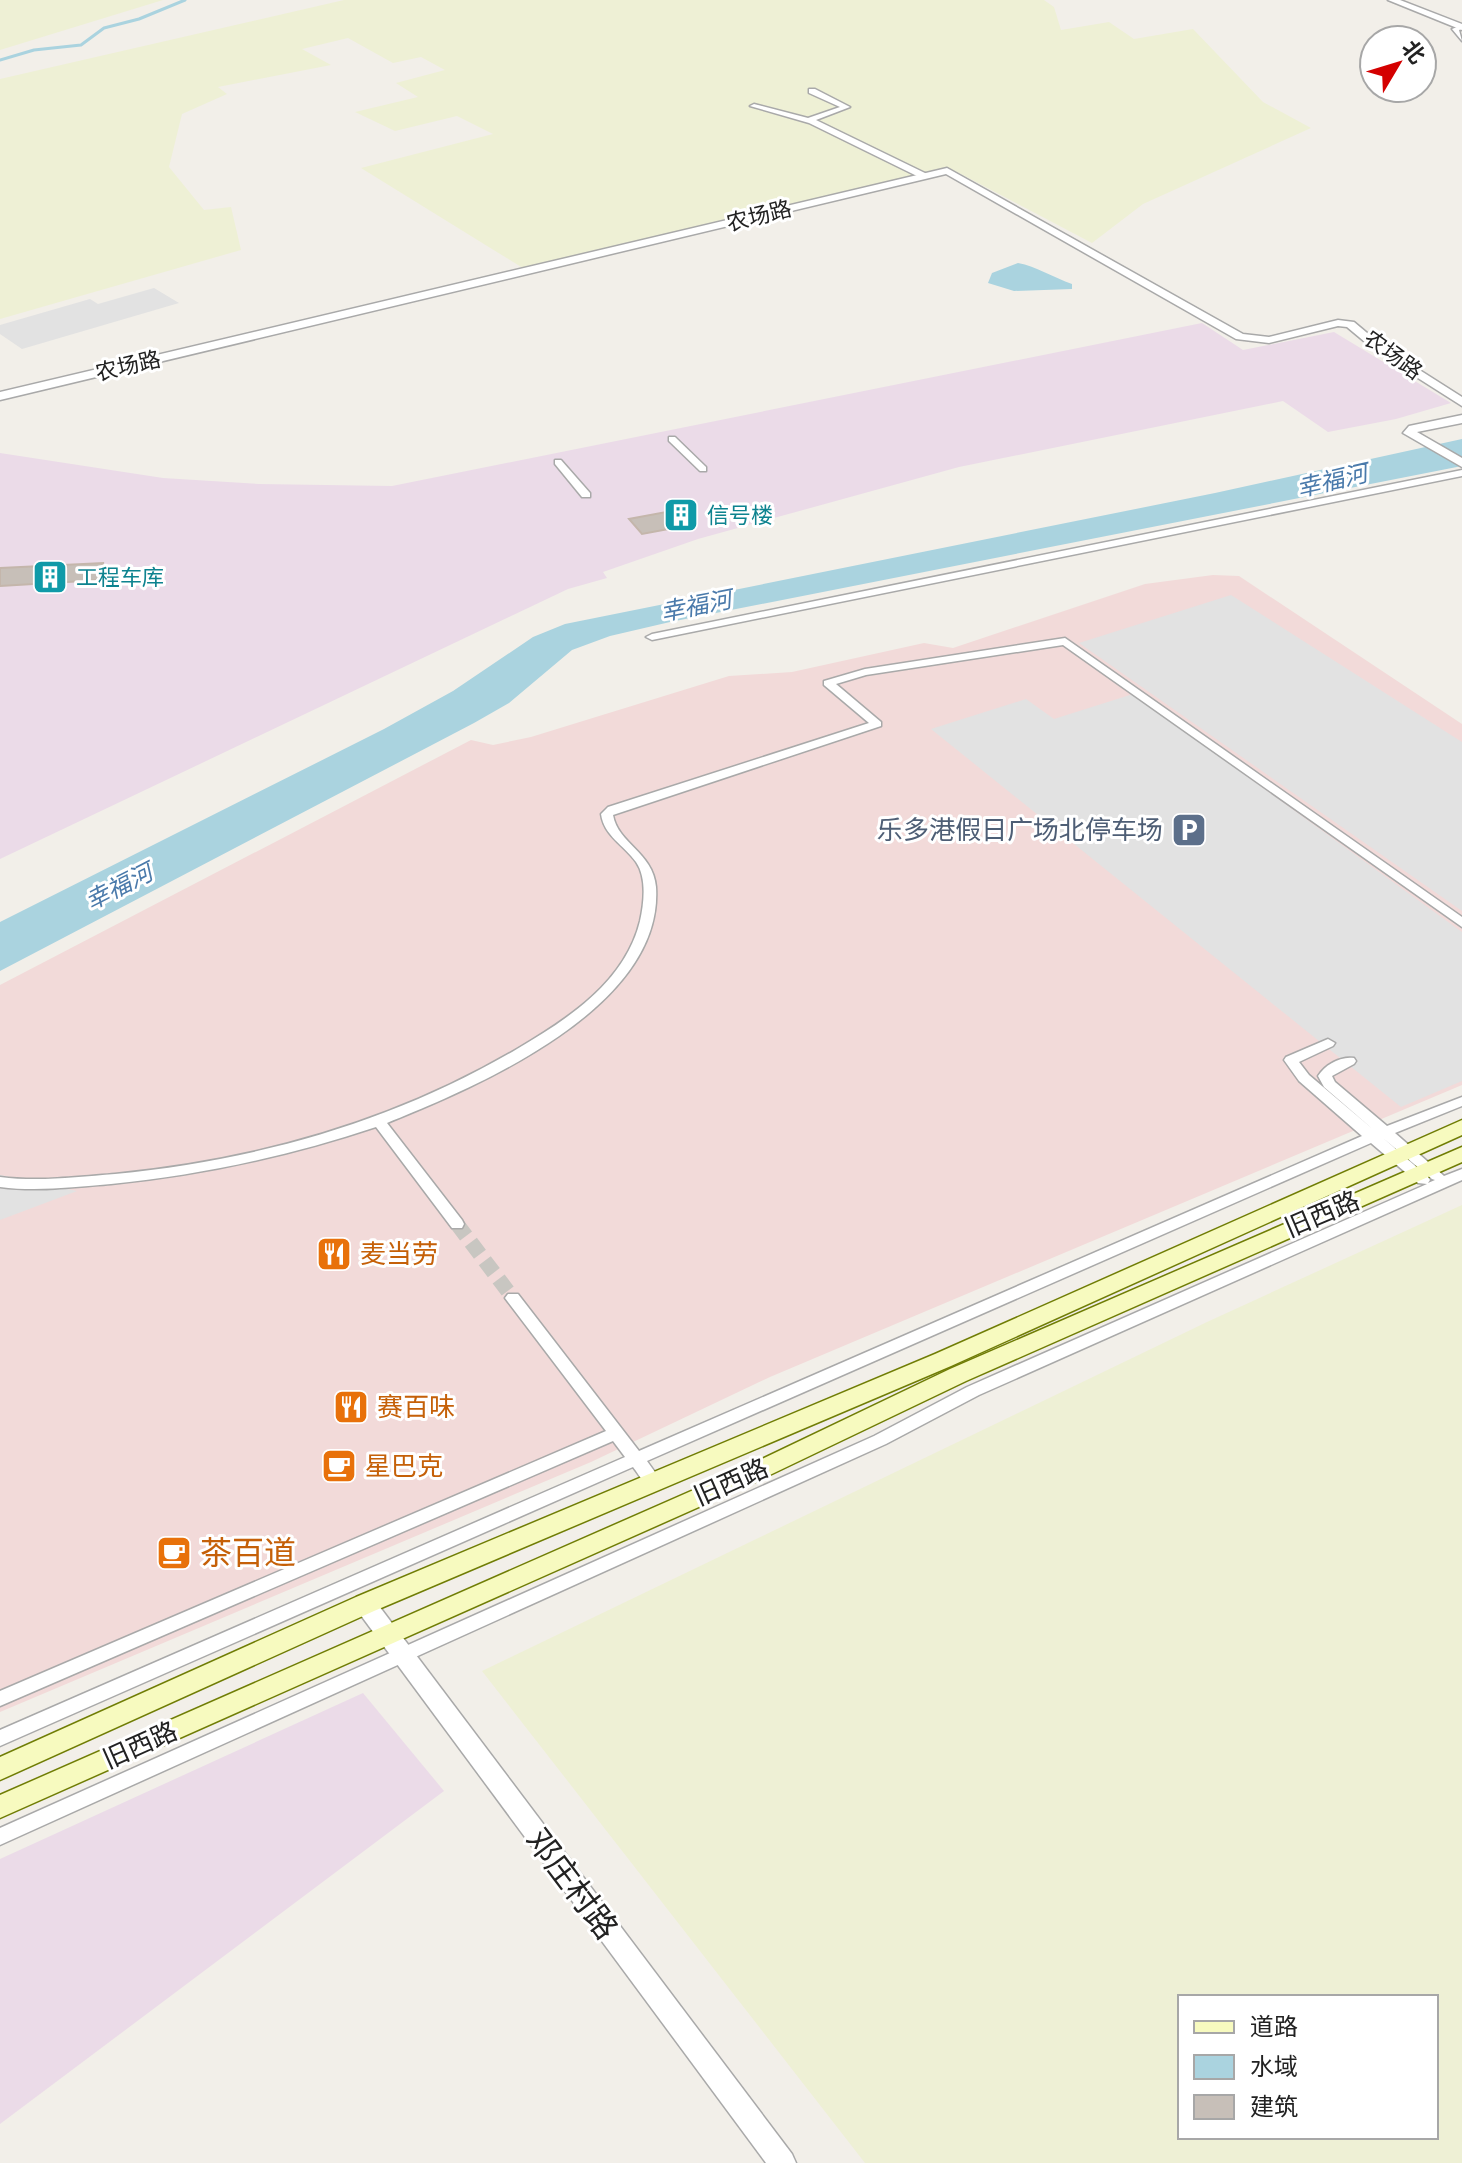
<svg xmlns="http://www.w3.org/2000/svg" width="1462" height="2163" viewBox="0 0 1462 2163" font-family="'DejaVu Sans','Noto Sans SC',sans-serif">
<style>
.commercial{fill:#f2dad9}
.industrial{fill:#ebdbe8}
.farmland{fill:#eef0d5;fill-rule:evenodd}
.parking{fill:#e2e2e2}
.water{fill:#aad3df}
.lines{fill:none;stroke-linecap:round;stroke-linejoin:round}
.stream{stroke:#aad3df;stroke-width:3}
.building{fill:#c7bfb8;stroke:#c4b6ab;stroke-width:2}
.minor-tunnel{stroke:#c8c6c1;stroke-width:15;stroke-dasharray:15 8;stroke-linecap:butt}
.minor-casing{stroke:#a9a9a9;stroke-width:3}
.tertiary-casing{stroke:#a9a9a9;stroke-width:3}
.secondary-casing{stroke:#707d05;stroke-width:3}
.minor{fill:#fff;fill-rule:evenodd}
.tertiary{fill:#fff;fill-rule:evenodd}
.secondary{fill:#f7fabf;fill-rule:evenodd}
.labels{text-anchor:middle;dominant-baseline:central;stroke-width:6;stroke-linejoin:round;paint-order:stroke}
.far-street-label{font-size:22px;fill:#222;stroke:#fff}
.far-culture-label{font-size:22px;fill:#0d838f;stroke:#fff;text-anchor:start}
.far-water-label{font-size:24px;font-style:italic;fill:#4a7aab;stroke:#fff}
.service-label{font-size:26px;fill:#4e5e75;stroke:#fff;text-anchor:end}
.street-label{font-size:26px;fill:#222;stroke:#fff}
.food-label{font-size:26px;fill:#c56008;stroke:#fff;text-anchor:start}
.near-food-label{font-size:32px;fill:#c56008;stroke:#fff;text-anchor:start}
.near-street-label{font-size:32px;fill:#222;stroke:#fff}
</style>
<rect width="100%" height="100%" fill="#f2efe9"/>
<path class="commercial" d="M1213,575L1239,576L1462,724V1085L770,1377L591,1462L0,1712V985L471,740L493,745L531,737L729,676L792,672L924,643L953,648L1145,584Z"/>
<g class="industrial">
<path d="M1202,323L1243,350L1334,332L1451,403L1396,419L1328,432L1283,401L959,467L698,539L603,572L607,578L568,589L0,859V453L163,478L259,484L392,486Z"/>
<path d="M363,1693L444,1791L0,2124V1859Z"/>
</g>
<g class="farmland">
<path d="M0,0H163L0,50Z"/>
<path d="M344,0H1044L1054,7L1061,30L1109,22L1134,39L1193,29L1263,102L1311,128L1143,204L1092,243L955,171L526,270L361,168L493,134L457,116L395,131L355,112L418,97L396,83L445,70L421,57L393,63L348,38L302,49L331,65L218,87L227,94L182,114L169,167L204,210L231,207L241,250L0,319V79Z"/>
<path d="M1462,1205V2163H865L482,1671L1207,1322ZM1180,1997H1436V2137H1180Z"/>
</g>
<g class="parking">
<path d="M154,288L179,303L22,349L0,334V325L90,299L98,304Z"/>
<path d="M1231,595L1462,742V911L1079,643Z"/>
<path d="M1133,694L1462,932V1081L1401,1107L931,729L1026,699L1054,719Z"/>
<path d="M0,1175L77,1191L0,1220Z"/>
</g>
<g class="water">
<path d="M1018,263C1036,266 1054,278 1072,284V289L1014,291L988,283L992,273Z"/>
<path d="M1462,439V466L670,622L610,636L572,650L509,703L474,723L0,971V922L384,729L453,691L533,637L565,624L1215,493Z"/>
</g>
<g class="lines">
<path class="stream" d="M0,60L34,50L81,45L104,28L139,19L185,0"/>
</g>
<g class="building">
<path d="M666,512L679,527L642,534L629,519Z"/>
<path d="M103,563L100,580L0,586V568Z"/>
</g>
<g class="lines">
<path class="minor-tunnel" d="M457,1224L513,1298"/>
<g class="minor-casing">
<g id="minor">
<path d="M1462,25V29L1459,30L1462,41L1452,29Z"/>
<path d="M809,89H815L850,107L816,120L927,174V178H921L809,123L750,106L754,104L808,118L840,107L809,93Z"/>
<path d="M669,437H675L706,467V471H700L669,441Z"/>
<path d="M555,460H561L590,493V497H582L555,464Z"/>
<path d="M1462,470V476L652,640L646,637L652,634Z"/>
<path d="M1065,638L1462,917V927L1063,645L866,675L836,684L881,722V726L613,815C618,844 653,852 656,887C664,1007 479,1086 387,1123L462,1220L464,1224L462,1228H452L376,1127C289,1156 202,1175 111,1184C74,1187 37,1192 0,1187V1177C38,1182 77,1177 115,1174C258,1160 393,1122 517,1049C568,1019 625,982 640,921C644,903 647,878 636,862C624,845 604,836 601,814L608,807L869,723L824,685V681L865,669Z"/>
<path d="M1328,1039L1335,1043L1333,1046L1299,1062L1309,1075L1375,1131L1324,1087L1318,1076C1325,1065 1340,1056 1354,1058L1356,1061L1354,1064L1332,1076L1335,1082L1387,1126L1462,1097V1106L1395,1133L1444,1176L1462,1169V1180L979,1395L886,1444L0,1845V1828L874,1436L967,1387L1427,1184L1418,1183L1371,1143L647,1461L662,1482L660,1486C646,1491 641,1477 633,1467L0,1746V1730L625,1457L613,1441L0,1706V1691L606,1431L508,1302L505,1298L508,1294H518L639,1451L1362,1136L1299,1081L1284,1060L1286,1057ZM1383,1138L1432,1179L1435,1180L1428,1183L1430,1180L1428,1177Z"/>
</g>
</g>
<g class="tertiary-casing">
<g id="tertiary">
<path d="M1388,0H1400L1462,24V30Z"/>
<path d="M947,168L1243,334L1269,337L1338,320L1354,322L1385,348L1462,397V406L1377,352L1347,327L1338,326L1269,343L1236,339L946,174L0,400V392Z"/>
<path d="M1462,415V423L1417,432L1462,458V467L1403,433L1409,426Z"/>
<path d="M365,1595L373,1598L792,2154L796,2163H766L357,1610L354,1604L357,1598Z"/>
</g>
</g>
<g class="secondary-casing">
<g id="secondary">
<path d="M1462,1120V1135L951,1366L374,1611L0,1780V1757L356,1597L935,1354Z"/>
<path d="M1462,1147V1162L966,1381L755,1482L0,1818V1795L739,1470L950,1369Z"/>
</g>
</g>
<use href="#minor" class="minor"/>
<use href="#tertiary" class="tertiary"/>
<use href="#secondary" class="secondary"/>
</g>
<defs>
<g id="building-square" transform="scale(1.8)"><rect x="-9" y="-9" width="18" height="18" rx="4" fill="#0f9aa8" stroke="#fff"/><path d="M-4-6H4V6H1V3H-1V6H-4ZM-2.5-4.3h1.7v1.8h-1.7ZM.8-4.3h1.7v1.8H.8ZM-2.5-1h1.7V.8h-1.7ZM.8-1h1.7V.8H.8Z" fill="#fff"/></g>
<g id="parking-square" transform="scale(1.8)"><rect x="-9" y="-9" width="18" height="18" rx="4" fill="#5c6f8a" stroke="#fff"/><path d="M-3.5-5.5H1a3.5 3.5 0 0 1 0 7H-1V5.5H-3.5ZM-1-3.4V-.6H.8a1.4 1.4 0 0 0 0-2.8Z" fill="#fff"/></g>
<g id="restaurant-square" transform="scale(1.8)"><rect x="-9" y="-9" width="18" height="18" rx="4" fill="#e8710a" stroke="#fff"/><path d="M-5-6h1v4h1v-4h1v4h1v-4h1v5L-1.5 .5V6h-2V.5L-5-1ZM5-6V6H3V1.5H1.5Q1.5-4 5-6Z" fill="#fff"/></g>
<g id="cafe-square" transform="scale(1.8)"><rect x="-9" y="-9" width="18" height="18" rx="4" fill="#e8710a" stroke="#fff"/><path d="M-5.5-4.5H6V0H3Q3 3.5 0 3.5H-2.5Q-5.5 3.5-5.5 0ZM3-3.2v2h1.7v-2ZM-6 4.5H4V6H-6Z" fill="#fff"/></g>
</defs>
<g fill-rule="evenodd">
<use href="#building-square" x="681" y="515"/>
<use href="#building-square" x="50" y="577"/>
<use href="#parking-square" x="1189" y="830"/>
<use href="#restaurant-square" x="334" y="1254"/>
<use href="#restaurant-square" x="351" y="1407"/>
<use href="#cafe-square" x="339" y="1466"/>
<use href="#cafe-square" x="174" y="1553"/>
</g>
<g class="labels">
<g class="far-street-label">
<text transform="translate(759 216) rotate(-14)">农场路</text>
<text transform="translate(1393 355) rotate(36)">农场路</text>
<text transform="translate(128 366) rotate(-13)">农场路</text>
</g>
<g class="far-culture-label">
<text x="707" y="515">信号楼</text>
<text x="76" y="577">工程车库</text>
</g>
<g class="far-water-label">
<text transform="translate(1332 481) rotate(-13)">幸福河</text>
<text transform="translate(696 606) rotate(-11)">幸福河</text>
<text transform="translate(119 887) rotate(-27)">幸福河</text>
</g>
<g class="service-label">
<text x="1163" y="830">乐多港假日广场北停车场</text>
</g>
<g class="street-label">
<text transform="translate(1322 1214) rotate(-23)">旧西路</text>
<text transform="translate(731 1482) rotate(-24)">旧西路</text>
<text transform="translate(140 1745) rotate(-24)">旧西路</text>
</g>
<g class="food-label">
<text x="360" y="1254">麦当劳</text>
<text x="377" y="1407">赛百味</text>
<text x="365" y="1466">星巴克</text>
</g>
<g class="near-food-label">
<text x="200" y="1553">茶百道</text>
</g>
<g class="near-street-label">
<text transform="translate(572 1884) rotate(53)">邓庄村路</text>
</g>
</g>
<rect x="1178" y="1995" width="260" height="144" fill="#ffffff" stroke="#a7a7a7" stroke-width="2"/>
<rect x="1194" y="2021" width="40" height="12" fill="#f7fabf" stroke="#a7a7a7" stroke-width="2"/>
<text x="1250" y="2035" font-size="24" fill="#222222">道路</text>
<rect x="1194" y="2055" width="40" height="24" fill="#aad3df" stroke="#a7a7a7" stroke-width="2"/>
<text x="1250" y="2075" font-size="24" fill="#222222">水域</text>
<rect x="1194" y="2095" width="40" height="24" fill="#c7bfb8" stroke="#a7a7a7" stroke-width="2"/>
<text x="1250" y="2115" font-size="24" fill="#222222">建筑</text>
<g transform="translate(1398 64) rotate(52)"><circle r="38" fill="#ffffff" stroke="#a7a7a7" stroke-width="2"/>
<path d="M0-6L14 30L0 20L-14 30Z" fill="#d40000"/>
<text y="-12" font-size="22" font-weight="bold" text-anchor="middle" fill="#222222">北</text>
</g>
</svg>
